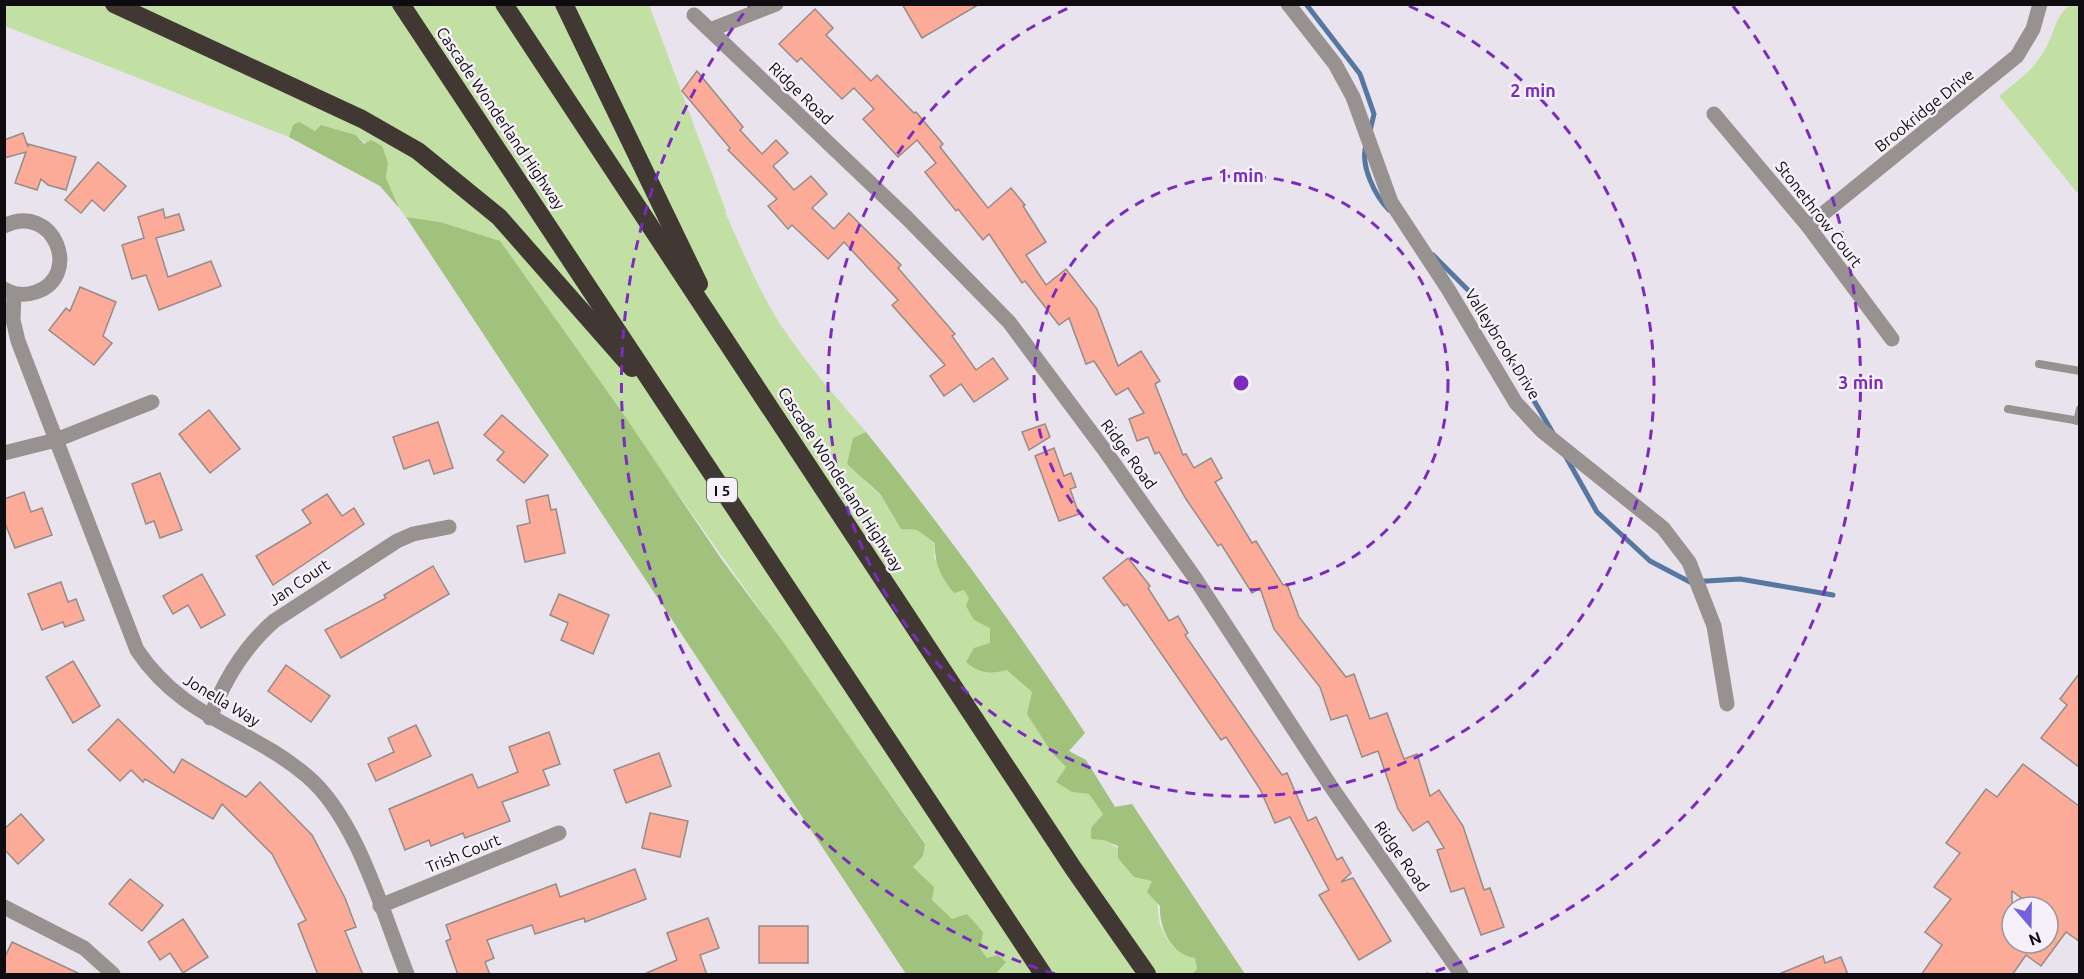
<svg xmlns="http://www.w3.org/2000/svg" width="2084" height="979" viewBox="0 0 2084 979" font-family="Ubuntu,sans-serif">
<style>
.green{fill:#c2dfa4}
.forest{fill:#a0c27d}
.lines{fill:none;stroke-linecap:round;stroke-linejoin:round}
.stream{stroke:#5577a1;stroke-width:5}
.building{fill:#fdab99;stroke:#978b89;stroke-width:1.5;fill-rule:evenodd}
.lane{stroke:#979290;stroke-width:8}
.street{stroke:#979290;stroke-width:15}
.highway{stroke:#413834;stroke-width:18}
.ring{fill:none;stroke:#7b2cbf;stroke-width:3;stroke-dasharray:10 8}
.labels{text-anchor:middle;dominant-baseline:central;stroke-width:5;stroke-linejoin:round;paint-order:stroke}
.shield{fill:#f6f0f9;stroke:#545055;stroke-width:1.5}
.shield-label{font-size:15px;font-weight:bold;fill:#0e0c0f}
.street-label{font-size:16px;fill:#0e0c0f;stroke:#f6f0f9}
.centre{fill:#7b2cbf;stroke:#f6f0f9;stroke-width:3}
.ring-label{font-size:18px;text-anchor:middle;font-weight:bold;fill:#7b2cbf;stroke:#f6f0f9;stroke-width:5;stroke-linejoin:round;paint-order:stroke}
</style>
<rect width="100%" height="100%" fill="#e8e3ec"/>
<g class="green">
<path d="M4,5H649L726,211L725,212C742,250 758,289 780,324C805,362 836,397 866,432L853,438L865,481L880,495L901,529L917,530L935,543L934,558L964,589L990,627V643L1007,669L1032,692L1052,753L1066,767L1072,792L1089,794L1103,814L1091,828C1109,845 1142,860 1153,883C1158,896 1157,907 1159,920C1162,936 1178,957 1195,958L1197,969L1192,974H996L1006,962L987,958L980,948L932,900L913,867L923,856L925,843L564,333L440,222L406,217L399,208L386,178L388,163L356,135L321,125L315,131L293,125L289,137L5,26Z"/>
<path d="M2070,5H2079V195L1999,96C2015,83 2032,71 2043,53C2054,37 2054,17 2070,5Z"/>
</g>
<g class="forest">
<path d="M299,122L315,131L321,125L356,135L364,144L371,140L382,146L388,163L386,178L399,208L380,186L289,137L293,125Z"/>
<path d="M406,217L440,222L500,241L624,415L722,560L784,643L925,844L923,856L913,867L934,887L932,900L952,919L967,914L983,932L980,948L987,958L998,955L1006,962L996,974H906Z"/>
<path d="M866,432C944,529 1017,629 1085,733L1069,751L1086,760L1115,807L1132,804L1245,974H1192L1197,969L1195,958C1171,955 1159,927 1160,906L1147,892L1152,881L1134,877L1118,858V846L1104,840L1091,839V828L1103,814L1089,794L1072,792L1056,782L1066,767L1052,753L1027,714L1032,692L1007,670C990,674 980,674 966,662L974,648L990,643V628L974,620L966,606L969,598L964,590L954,593C941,577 934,563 935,543L917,530L901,529L880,494L847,464L853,438Z"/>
</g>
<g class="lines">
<g class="stream">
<path d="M1306,4L1360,74L1374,114L1370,131"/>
<path d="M1366,146C1360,165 1375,196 1389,210"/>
<path d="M1433,255L1470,292L1553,433"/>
<path d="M1566,457L1597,512L1650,561L1690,582L1740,579L1833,595"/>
</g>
</g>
<g class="building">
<path d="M902,4H947L978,5L922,38Z"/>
<path d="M815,9L833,28L826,35L871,81L877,75L914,113L916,112L943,144L940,147L988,208L1011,188L1025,205L1023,206L1046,242L1026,255L1046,285L1066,269L1097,309L1118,366L1141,351L1160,381L1155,384L1183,455L1186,454L1194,468L1211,458L1222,478L1215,482L1252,543L1256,541L1283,585L1287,584L1299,617L1346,677L1354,674L1370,719L1387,713L1404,759L1417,754L1430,796L1439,790L1463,826L1484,890L1490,888L1504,927L1481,935L1464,888L1451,892L1437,850L1444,848L1428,821L1413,831L1398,809L1378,751L1362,757L1347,715L1331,720L1320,687L1274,629L1260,588L1252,593L1221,544L1218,546L1186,499L1159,452L1155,454L1148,437L1137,441L1129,419L1144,413L1128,388L1116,395L1094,361L1086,364L1069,318L1059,325L1025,281L1022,283L989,234L983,240L958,209L956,211L925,172L936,163L917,140L898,157L863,119L874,109L854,88L842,99L801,58L797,62L779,44Z"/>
<path d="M697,71L743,127L740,130L762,154L776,140L788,153L773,166L794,190L811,176L827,194L812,208L834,229L849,213L901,265L898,268L955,334L952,336L976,370L993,358L1008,379L974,402L961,384L944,396L930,376L945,365L892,305L898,300L844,242L828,259L792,225L788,229L768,206L777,199L728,150L730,148L682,91Z"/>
<path d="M23,133L28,147V144L76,157L66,190L48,185L41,179L37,190L15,183L26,152L4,158V140Z"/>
<path d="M98,162L126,186L104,211L92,200L81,213L65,200Z"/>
<path d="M163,209L165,218L179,214L184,230L156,238L168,277L211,261L221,286L159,310L146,275L132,279L122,245L144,238L138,217Z"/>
<path d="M80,287L116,302L103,336L112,343L94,365L49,330L66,308L70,311Z"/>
<path d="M209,410L240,449L210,473L179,434Z"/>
<path d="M502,415L548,455L524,483L497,460L504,452L484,435Z"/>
<path d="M438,422L453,468L434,474L429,460L404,469L393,437Z"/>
<path d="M1045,424L1050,437L1029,450L1022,432Z"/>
<path d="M1054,448L1064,476L1071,473L1076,487L1070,489L1079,514L1059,521L1035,456Z"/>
<path d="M160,473L182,530L160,538L154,521L146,524L132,484Z"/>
<path d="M24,492L31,512L42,508L52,535L15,548L4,521V499Z"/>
<path d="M327,494L342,516L354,508L364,524L273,585L256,556L311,523L302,510Z"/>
<path d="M548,495L551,510L556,509L565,553L525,562L517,526L530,523L526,500Z"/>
<path d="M1128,558L1150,586L1148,588L1169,621L1178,616L1188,633L1185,635L1282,775L1287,773L1308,821L1316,817L1337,860L1342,857L1351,873L1341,882L1353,878L1391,941L1359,960L1319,895L1329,890L1290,817L1275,823L1260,789L1226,737L1221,740L1127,604L1124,606L1103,578Z"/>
<path d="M433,566L449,594L341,658L325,630L386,598L384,595Z"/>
<path d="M202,574L225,615L201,628L188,605L173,614L163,596Z"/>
<path d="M61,582L68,602L76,599L84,620L65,627L63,622L42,630L28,594Z"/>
<path d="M559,594L609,615L593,654L561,640L568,623L550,615Z"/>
<path d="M73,661L100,706L73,723L46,677Z"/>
<path d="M286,665L330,696L311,722L268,691Z"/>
<path d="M2079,674V767L2041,738L2067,705L2060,699Z"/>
<path d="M118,719L174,773L182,759L246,797L260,782L312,835L345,898L356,927L345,931L363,975H318L298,924L306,920L272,854L222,804L213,819L145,779L143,782L131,770L120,781L88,750Z"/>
<path d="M416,725L431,756L376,781L368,764L394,752L388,738Z"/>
<path d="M549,732L560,764L543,770L549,785L502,802L510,821L465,838L463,833L431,846L429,840L405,850L389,809L472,774L478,788L518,772L509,747Z"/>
<path d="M659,753L671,786L626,803L614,770Z"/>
<path d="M2023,764L2079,806V941L2066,932L2041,966L2026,955L2012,975H1921L1942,945L1925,932L1951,899L1934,887L1960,853L1946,843L1986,789L1997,797ZM2012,891L2033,907H2048V943H2012Z"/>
<path d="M650,813L688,821L680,857L642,848Z"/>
<path d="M21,814L44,840L18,864L4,849V829Z"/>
<path d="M635,869L646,899L585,922L584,918L535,934L532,925L487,940L494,958L485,962L490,975H458L446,941L451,939L446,925L556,884L560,897Z"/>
<path d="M130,879L163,905L142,931L109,904Z"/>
<path d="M708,918L719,948L700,955L707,975H642L677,960L667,933Z"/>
<path d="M183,919L208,957L183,973L170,953L160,960L148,942Z"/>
<rect x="759" y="926" width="49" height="37"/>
<path d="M12,942L82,975H4V959Z"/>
<path d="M1823,956L1825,963L1841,957L1848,975L1779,974Z"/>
</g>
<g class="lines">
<g class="lane">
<path d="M2039,364L2080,371"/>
<path d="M2008,409L2080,421"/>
<path d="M2077,421L2080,409"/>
</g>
<g class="street">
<path d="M1288,4L1335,64L1353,97L1391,202L1448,289L1516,403L1542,431L1663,528L1689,562L1714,626L1727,704"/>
<path d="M694,15L907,218L1009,322L1103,448L1195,578L1332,788L1461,974"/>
<path d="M710,30L776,4"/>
<path d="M1714,114L1808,226L1892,339"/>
<path d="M4,226C54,201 83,276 36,292C24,296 15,295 4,289"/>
<path d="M1808,226L2017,56L2033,29L2040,4"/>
<path d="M14,294L13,320L18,341L137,650C184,720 248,726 307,776C357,818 383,914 407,974"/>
<path d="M4,453L56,440L152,402"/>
<path d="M210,718C224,680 243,648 274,621L397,541L413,534L449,527"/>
<path d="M380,906L559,833"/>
<path d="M4,907L84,948L113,974"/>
</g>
<g class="highway">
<path d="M114,4L362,119L418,151L499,217L632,368"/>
<path d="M401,4L1043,974"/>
<path d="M504,4L1073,868L1147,974"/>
<path d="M564,4L699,284"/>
</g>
</g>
<g class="ring">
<circle cx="1241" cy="383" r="207"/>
<path d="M1409 6A413 413 0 1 1 1073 6"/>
<path d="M1055 974A620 620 0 0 1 749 6M1733 6A620 620 0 0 1 1427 974"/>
</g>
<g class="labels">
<rect class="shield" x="707" y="478" width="30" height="24" rx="4.5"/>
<g class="shield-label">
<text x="722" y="490">I 5</text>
</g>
<g class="street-label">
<text transform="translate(801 93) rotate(44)">Ridge Road</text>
<text transform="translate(1924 110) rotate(-39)">Brookridge Drive</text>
<text transform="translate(501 118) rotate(56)">Cascade Wonderland Highway</text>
<text transform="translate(1819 214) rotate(52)">Stonethrow Court</text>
<text transform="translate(1503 344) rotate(58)">Valleybrook Drive</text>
<text transform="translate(1129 454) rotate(54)">Ridge Road</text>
<text transform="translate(841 479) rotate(57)">Cascade Wonderland Highway</text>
<text transform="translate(299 582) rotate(-34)">Jan Court</text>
<text transform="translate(222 700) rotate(31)">Jonella Way</text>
<text transform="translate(463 853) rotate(-22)">Trish Court</text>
<text transform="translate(1402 856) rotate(55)">Ridge Road</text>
</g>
</g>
<circle cx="1241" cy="383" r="9" class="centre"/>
<g class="ring-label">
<text x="1533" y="97">2 min</text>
<text x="1241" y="182">1 min</text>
<text x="1861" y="389">3 min</text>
</g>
<rect width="2084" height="979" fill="none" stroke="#0e0c0f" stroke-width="12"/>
<g transform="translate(2030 925) rotate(160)"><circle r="28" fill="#f6f0f9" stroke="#99959b" stroke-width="1.5"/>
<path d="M0-4.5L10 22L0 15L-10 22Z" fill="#7261db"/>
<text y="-9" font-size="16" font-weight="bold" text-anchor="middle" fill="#0e0c0f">N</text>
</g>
</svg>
